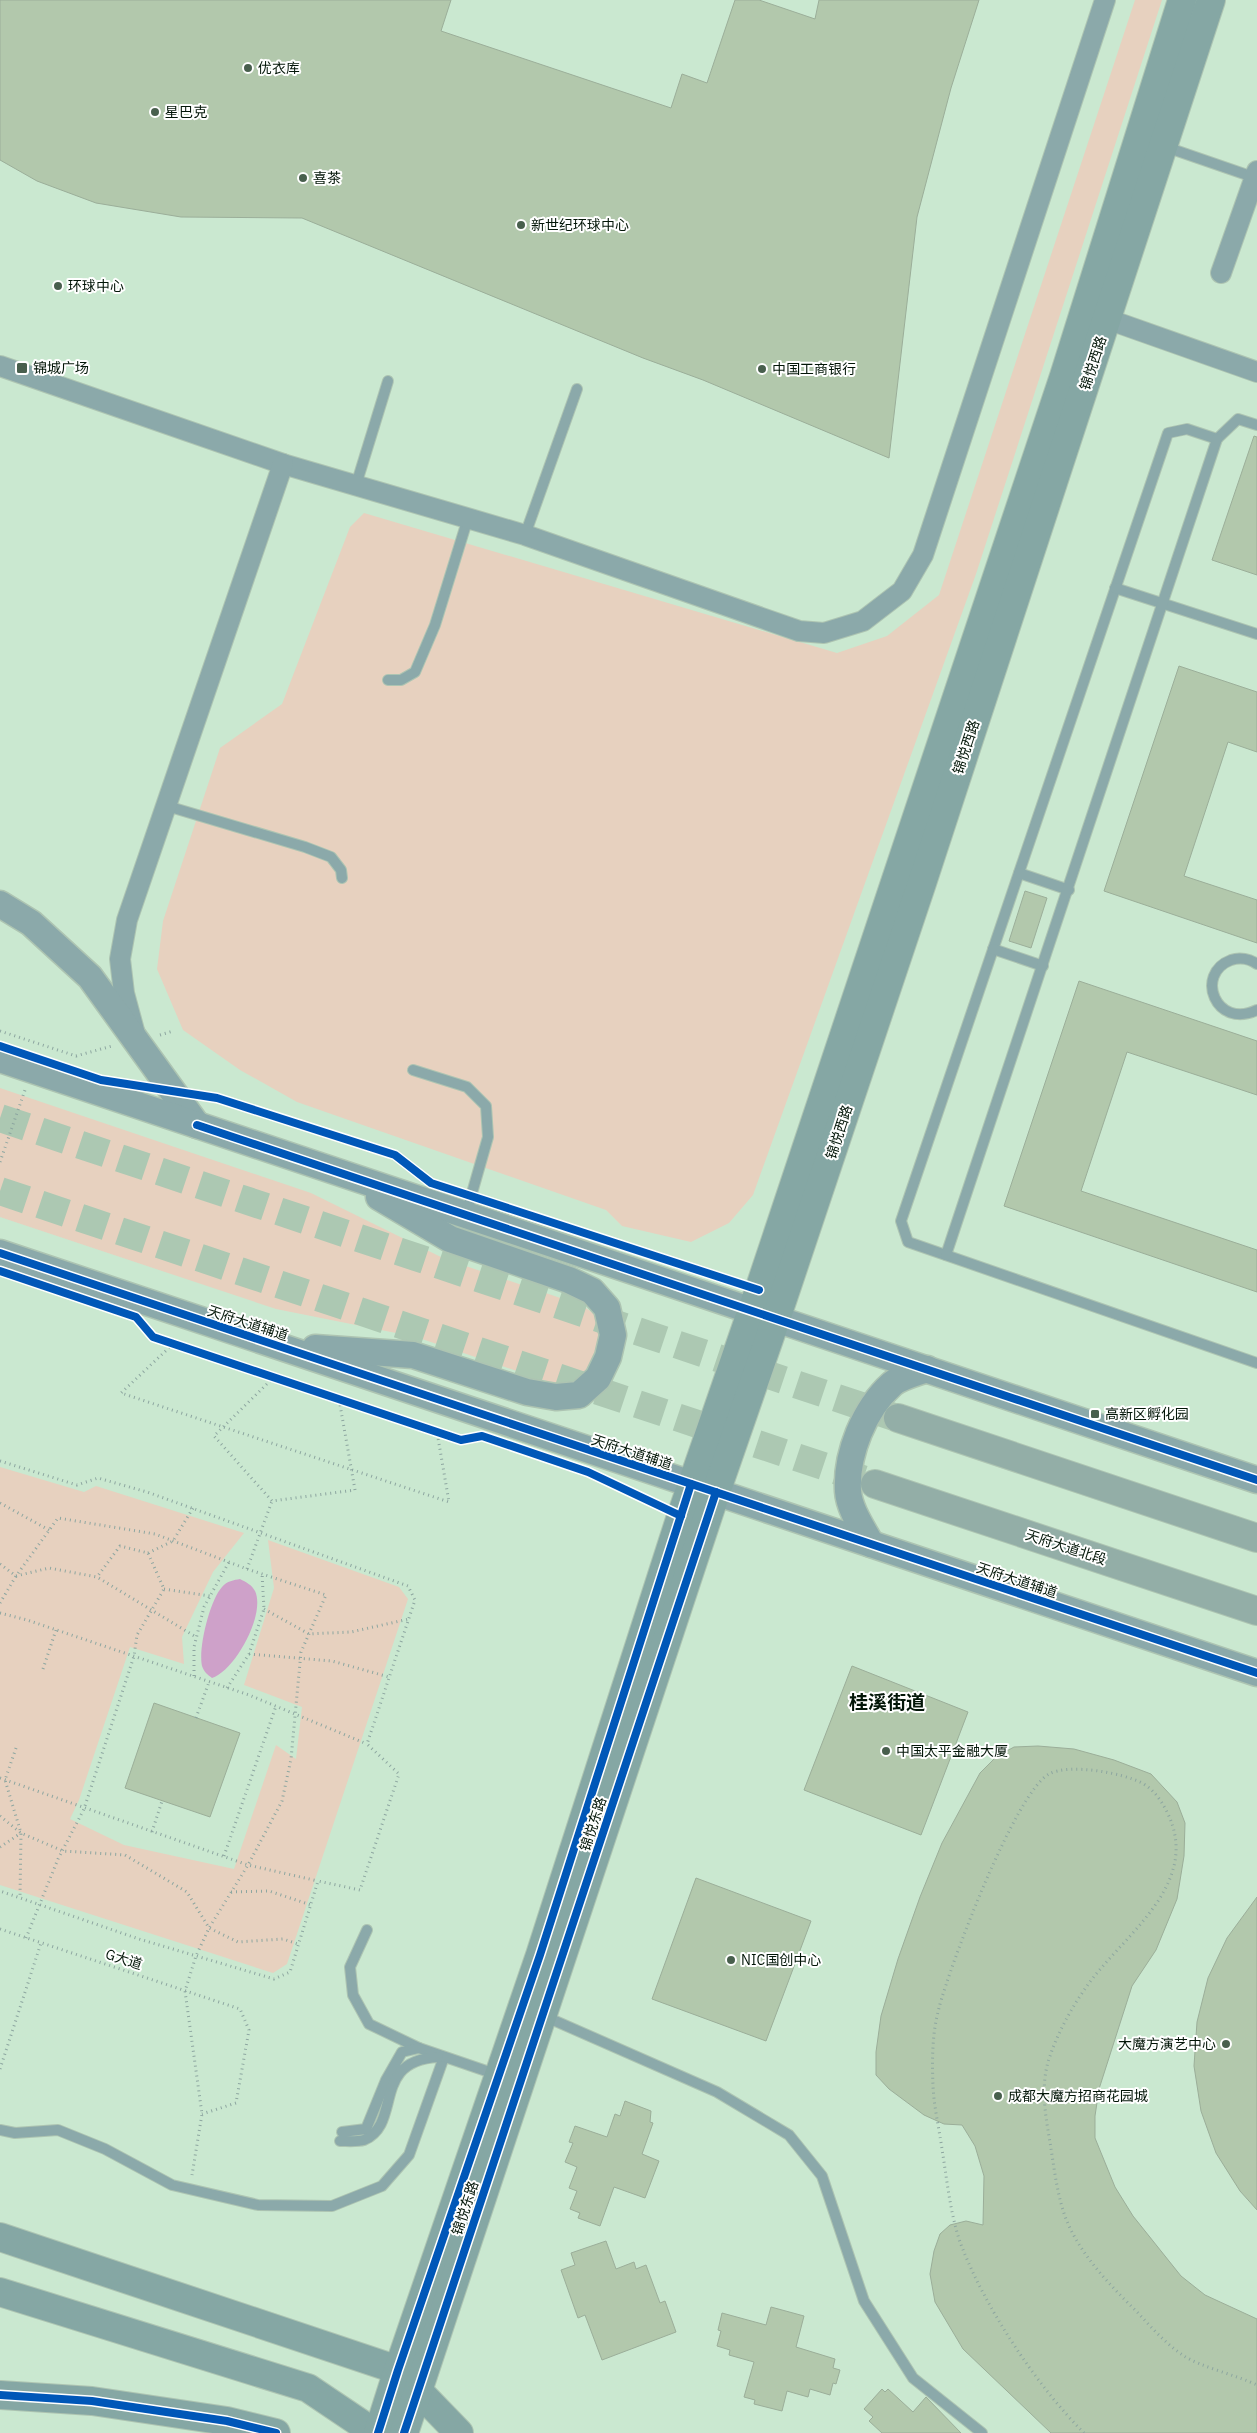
<svg xmlns="http://www.w3.org/2000/svg" width="1257" height="2433" viewBox="0 0 1257 2433" font-family="'IBM Plex Sans','Noto Sans SC',sans-serif">
<style>
.green{fill:#e7d1bf}
.water{fill:#cea1c9}
.building{fill:#b2c8ac;stroke:#9bae99}
.lines{fill:none;stroke-linecap:round;stroke-linejoin:round}
.primary-tunnel{stroke:#acc8b2;stroke-width:28;stroke-dasharray:28 14;stroke-linecap:butt}
.service-casing{stroke:#adc4b2;stroke-width:12}
.minor-casing{stroke:#adc4b2;stroke-width:22}
.tertiary-casing{stroke:#adc4b2;stroke-width:29}
.secondary-casing{stroke:#adc4b2;stroke-width:30}
.primary-casing{stroke:#adc4b2;stroke-width:30}
.path{stroke:#8da6a0;stroke-width:3;stroke-dasharray:1 4;stroke-linecap:butt}
.service{stroke:#8ba9aa;stroke-width:10}
.minor{stroke:#8ba9aa;stroke-width:20}
.tertiary{stroke:#8ba9aa;stroke-width:26}
.secondary{stroke:#85a7a4;stroke-width:28}
.primary{stroke:#93aea7;stroke-width:28}
.cycleway-casing{stroke:#fff;stroke-width:11}
.cycleway{stroke:#0057b8;stroke-width:8}
.poi-dot{fill:#485f4d;stroke:#fff;stroke-width:2}
.labels{text-anchor:middle;dominant-baseline:central;stroke-width:4;stroke-linejoin:round;paint-order:stroke}
.poi-label{font-size:14px;fill:#021507;stroke:#fff;text-anchor:start}
.street-label{font-size:14px;fill:#021507;stroke:#fff}
.district-label{font-size:19px;font-weight:bold;fill:#021507;stroke:#fff}
</style>
<rect width="100%" height="100%" fill="#cae8d0"/>
<g class="green">
<path d="M1135,0H1162L976,574L753,1195L729,1223L691,1242L622,1226L606,1210L297,1102L240,1070L183,1030L157,969L163,921L220,748L282,704L350,527L364,513L837,653L887,636L939,595Z"/>
<path d="M0,1088L311,1193L445,1259L581,1305C614,1324 605,1338 598,1371L564,1387L416,1337L276,1309L0,1217Z"/>
<path d="M0,1467L84,1492L96,1486L244,1533L213,1572L182,1637L184,1664L130,1647L79,1800L70,1819L124,1845L234,1869L276,1745L296,1759L302,1707L244,1685L274,1588L268,1540L399,1587L408,1599L287,1964L273,1973L0,1885Z"/>
</g>
<path class="water" d="M240,1579C246,1582 252,1585 255,1591C266,1614 235,1671 212,1678C208,1675 204,1672 202,1666C198,1648 210,1600 222,1587C227,1581 234,1580 240,1579Z"/>
<g class="building">
<path d="M0,0H451L441,31L671,108L682,74L707,83L735,0H759L815,19L819,0H979L951,88L917,217L889,458L703,380L643,358L302,218L181,217L96,203L37,181L0,160Z"/>
<path d="M1254,436L1257,437V575L1212,560Z"/>
<path d="M1179,666L1257,692V752L1228,742L1184,876L1257,900V943L1104,891Z"/>
<path d="M1025,891L1047,898L1031,948L1009,941Z"/>
<path d="M1079,981L1257,1041V1095L1127,1052L1081,1191L1257,1250V1292L1004,1206Z"/>
<path d="M852,1666L968,1712L921,1835L804,1790Z"/>
<path d="M154,1703L240,1733L210,1817L125,1788Z"/>
<path d="M1038,1746L1074,1749L1114,1760L1151,1774L1177,1802L1185,1823L1184,1856L1177,1899L1156,1950L1132,1986L1099,2089L1095,2116V2138L1115,2187L1133,2216L1181,2276L1205,2295L1257,2319V2433H1051L963,2349L935,2302L930,2274L934,2251L940,2234L950,2225L966,2221L983,2225L984,2176L975,2146L962,2125L944,2124L924,2115L889,2089L876,2075V2052L881,2016L898,1959L920,1897L942,1843L980,1773L996,1757L1014,1747Z"/>
<path d="M696,1878L811,1921L766,2041L652,1999Z"/>
<path d="M1257,1897V2210L1240,2191L1216,2153L1201,2111L1194,2066L1197,2022L1208,1978L1227,1938Z"/>
<path d="M625,2101L651,2111L650,2122L653,2123L642,2154L659,2161L645,2198L614,2187L600,2226L578,2218L580,2213L570,2209L577,2191L569,2188L577,2167L565,2162L573,2143L569,2142L575,2126L607,2137L615,2114L620,2116Z"/>
<path d="M606,2241L616,2269L634,2262L636,2269L646,2265L660,2303L665,2301L676,2332L602,2360L585,2315L578,2318L561,2270L575,2265L571,2253Z"/>
<path d="M771,2307L804,2316L796,2347L835,2359L833,2368L840,2370L836,2384L833,2383L830,2395L810,2389L808,2397L787,2391L782,2411L754,2404L755,2400L744,2397L754,2362L729,2355L730,2350L717,2346L721,2331L718,2330L722,2313L766,2325Z"/>
<path d="M882,2389L885,2392L888,2389L913,2412L926,2397L961,2433H882L869,2421L873,2417L864,2409Z"/>
</g>
<g class="lines">
<g class="primary-tunnel">
<path d="M0,1118L894,1417"/>
<path d="M0,1191L871,1482"/>
</g>
<g class="service-casing">
<g id="service">
<path d="M1163,146L1256,178"/>
<path d="M1257,425L1238,419L1217,439L1187,429L1168,433L901,1221L908,1242L1257,1363"/>
<path d="M356,485L388,381"/>
<path d="M525,535L577,389"/>
<path d="M1115,588L1257,634"/>
<path d="M388,680H401L415,672L435,625L468,518"/>
<path d="M167,806L305,847L331,857L341,870L342,878"/>
<path d="M1019,873L1069,890"/>
<path d="M993,949L1043,966"/>
<path d="M1257,964C1250,959 1240,957 1231,960C1194,974 1216,1030 1257,1010"/>
<path d="M413,1070L467,1087L486,1106L488,1137L466,1214"/>
<path d="M946,1255L1217,439"/>
<path d="M367,1930L350,1967L353,1995L369,2024L419,2048"/>
<path d="M544,2016L717,2092L789,2135L822,2176L864,2301L913,2378L982,2433"/>
<path d="M0,2130L15,2133L58,2130L105,2149L172,2185L258,2205L332,2206L382,2186L409,2155L444,2057"/>
<path d="M342,2132L366,2129L386,2080L402,2052L419,2048L498,2075"/>
<path d="M340,2141C347,2141 357,2142 364,2140C403,2123 370,2061 438,2057"/>
</g>
</g>
<g class="minor-casing">
<g id="minor">
<path d="M1221,273L1257,171"/>
<path d="M1107,319L1257,372"/>
<path d="M0,366L283,464L525,535L799,631L824,633L863,621L902,591L923,555L1105,0"/>
<path d="M135,1034L124,993L120,959L127,920L283,464"/>
</g>
</g>
<g class="tertiary-casing">
<g id="tertiary">
<path d="M0,904L31,923L90,977L197,1125"/>
<path d="M0,1059L1257,1480"/>
<path d="M0,1253L1257,1673"/>
<path d="M315,1348L413,1355L527,1392L556,1397L579,1395L598,1378L608,1357L613,1335L607,1308L592,1291L569,1280L450,1239L379,1197"/>
<path d="M871,1544C863,1529 849,1509 848,1491C846,1454 864,1409 892,1384C900,1377 916,1373 927,1369"/>
</g>
</g>
<g class="secondary-casing">
<g id="secondary">
<path d="M0,2237L398,2370L459,2433"/>
<path d="M0,2292L308,2388L375,2433"/>
<path d="M0,2395L92,2401L227,2421L276,2433"/>
<path d="M378,2433L398,2370L540,1955L681,1516L759,1290L1064,376L1182,0"/>
<path d="M404,2433L716,1492L776,1319L922,883L1211,0"/>
</g>
</g>
<g class="primary-casing">
<g id="primary">
<path d="M898,1418L1257,1538"/>
<path d="M875,1484L1257,1611"/>
</g>
</g>
<g class="path">
<path d="M0,1031L76,1056L112,1046"/>
<path d="M160,1035L173,1031"/>
<path d="M0,1162L25,1090"/>
<path d="M173,1344L121,1393L449,1502L437,1432"/>
<path d="M274,1377L214,1436L272,1501L355,1490L339,1399"/>
<path d="M0,1461L77,1485L98,1478L147,1492L408,1586L415,1600L367,1744L399,1774L360,1890L318,1881L290,1972L274,1979L139,1939L0,1891"/>
<path d="M0,1503L49,1530"/>
<path d="M148,1553L173,1541L193,1508"/>
<path d="M0,1564L16,1576L49,1568L97,1577L196,1637"/>
<path d="M247,1569L272,1501"/>
<path d="M164,1589L210,1596"/>
<path d="M0,1603L16,1576L58,1518L155,1534L247,1569L326,1595L301,1652L291,1759L282,1801L248,1865L209,1928L196,1956L185,1991L202,2114L192,2175"/>
<path d="M264,1609L309,1634L351,1632L409,1619"/>
<path d="M0,1613L27,1620L249,1695L367,1744"/>
<path d="M249,1654L332,1661L389,1677"/>
<path d="M43,1669L56,1630"/>
<path d="M194,1676V1647L204,1607L229,1562"/>
<path d="M227,1688L249,1654L264,1609L262,1573"/>
<path d="M196,1718L209,1682"/>
<path d="M16,1748L5,1780L21,1833L20,1897"/>
<path d="M0,1778L248,1865L318,1881"/>
<path d="M0,1816L21,1833L63,1851L125,1855L187,1892L209,1928L238,1942L283,1939L298,1944"/>
<path d="M152,1832L162,1801"/>
<path d="M0,1847L21,1833"/>
<path d="M224,1856L276,1706"/>
<path d="M231,1892L269,1891L311,1905"/>
<path d="M0,1929L240,2009L249,2030L236,2103L202,2114"/>
<path d="M26,1938L58,1859L84,1809L134,1656L137,1635L164,1589L148,1553L120,1546L97,1577"/>
<path d="M0,2069L41,1943"/>
<path d="M1084,2433C1036,2385 984,2306 960,2242C950,2212 947,2180 942,2149C939,2128 934,2107 933,2086C932,2060 932,2033 939,2008C950,1965 1015,1793 1049,1774C1069,1763 1123,1773 1142,1783C1154,1790 1161,1800 1167,1812C1203,1884 1123,1935 1087,1986C1072,2007 1058,2032 1050,2056C1040,2083 1045,2114 1050,2142C1054,2167 1057,2195 1066,2219C1081,2256 1110,2285 1138,2313C1152,2328 1166,2344 1184,2356C1201,2367 1236,2375 1257,2385"/>
</g>
<use href="#service" class="service"/>
<use href="#minor" class="minor"/>
<use href="#tertiary" class="tertiary"/>
<use href="#secondary" class="secondary"/>
<use href="#primary" class="primary"/>
<g class="cycleway-casing">
<g id="cycleway">
<path d="M0,1046L101,1080L217,1098L395,1155L431,1183L759,1290"/>
<path d="M197,1125L1257,1480"/>
<path d="M0,1253L1257,1673"/>
<path d="M0,1271L136,1317L153,1337L461,1440L482,1436L588,1472L681,1516"/>
<path d="M0,2395L92,2401L227,2421L276,2433"/>
<path d="M378,2433L398,2370L540,1955L691,1484"/>
<path d="M404,2433L716,1492"/>
</g>
</g>
<use href="#cycleway" class="cycleway"/>
</g>
<g class="poi-dot">
<circle cx="248" cy="68" r="5"/>
<circle cx="155" cy="112" r="5"/>
<circle cx="303" cy="178" r="5"/>
<circle cx="521" cy="225" r="5"/>
<circle cx="58" cy="286" r="5"/>
<rect x="16" y="362" width="12" height="12" rx="2.5"/>
<circle cx="762" cy="369" r="5"/>
<rect x="1090" y="1409" width="10" height="10" rx="2.5"/>
<circle cx="886" cy="1751" r="5"/>
<circle cx="731" cy="1960" r="5"/>
<circle cx="1226" cy="2044" r="5"/>
<circle cx="998" cy="2096" r="5"/>
</g>
<g class="labels">
<g class="poi-label">
<text x="258" y="68">优衣库</text>
<text x="165" y="112">星巴克</text>
<text x="313" y="178">喜茶</text>
<text x="531" y="225">新世纪环球中心</text>
<text x="68" y="286">环球中心</text>
<text x="33" y="368">锦城广场</text>
<text x="772" y="369">中国工商银行</text>
<text x="1105" y="1414">高新区孵化园</text>
<text x="896" y="1751">中国太平金融大厦</text>
<text x="741" y="1960">NIC国创中心</text>
<text x="1216" y="2044" text-anchor="end">大魔方演艺中心</text>
<text x="1008" y="2096">成都大魔方招商花园城</text>
</g>
<g class="street-label">
<text transform="translate(1093 363) rotate(-72)">锦悦西路</text>
<text transform="translate(966 747) rotate(-72)">锦悦西路</text>
<text transform="translate(839 1132) rotate(-72)">锦悦西路</text>
<text transform="translate(248 1323) rotate(18)">天府大道辅道</text>
<text transform="translate(632 1452) rotate(18)">天府大道辅道</text>
<text transform="translate(1066 1547) rotate(18)">天府大道北段</text>
<text transform="translate(1017 1580) rotate(18)">天府大道辅道</text>
<text transform="translate(593 1824) rotate(-72)">锦悦东路</text>
<text transform="translate(124 1959) rotate(18)">G大道</text>
<text transform="translate(465 2208) rotate(-72)">锦悦东路</text>
</g>
<g class="district-label">
<text x="887" y="1702">桂溪街道</text>
</g>
</g>
</svg>
